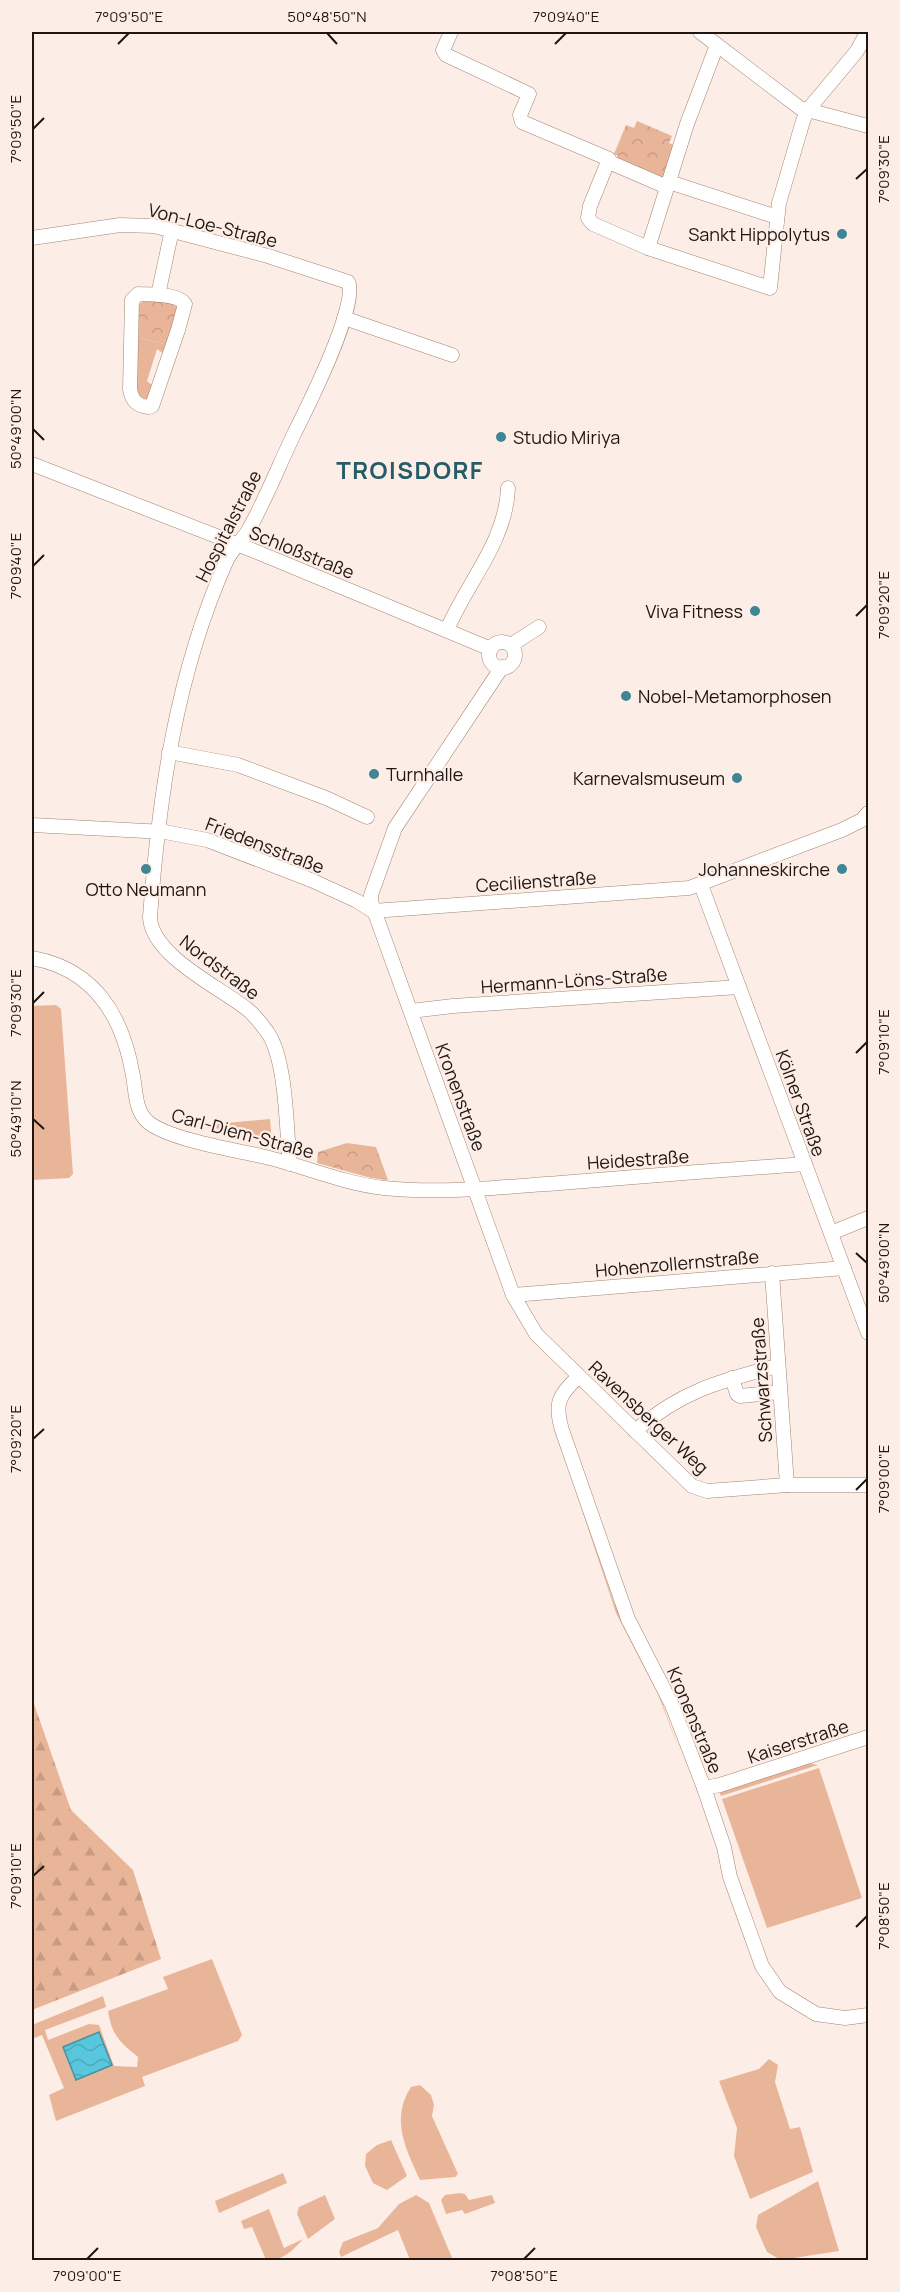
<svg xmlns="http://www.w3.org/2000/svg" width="900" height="2292" viewBox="0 0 900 2292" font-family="Manrope,sans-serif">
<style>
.grass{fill:#e9b599}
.forest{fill:url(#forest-firs)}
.park{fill:url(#park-crowns)}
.water{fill:url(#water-waves);stroke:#47929f;stroke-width:1.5}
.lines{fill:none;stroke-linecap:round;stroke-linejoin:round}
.minor-casing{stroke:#a28474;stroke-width:15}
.minor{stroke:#fff;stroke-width:14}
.ticks{fill:none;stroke:#20150f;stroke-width:2}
.poi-dot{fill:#408593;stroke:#fceee7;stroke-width:2}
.labels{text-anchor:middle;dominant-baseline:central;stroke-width:4.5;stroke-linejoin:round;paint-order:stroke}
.street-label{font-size:18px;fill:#20150f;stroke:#fceee7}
.poi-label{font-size:18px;fill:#20150f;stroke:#fceee7;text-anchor:end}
.district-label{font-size:24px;font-weight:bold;letter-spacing:1.5px;fill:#255c67;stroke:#fceee7}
.neatline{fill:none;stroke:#20150f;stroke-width:2}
.ticks-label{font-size:15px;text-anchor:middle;fill:#20150f}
</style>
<defs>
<pattern id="forest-firs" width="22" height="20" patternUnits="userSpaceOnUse" patternTransform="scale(1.5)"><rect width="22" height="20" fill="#e9b599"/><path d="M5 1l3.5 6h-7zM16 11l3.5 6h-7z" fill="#c89b83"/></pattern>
<pattern id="park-crowns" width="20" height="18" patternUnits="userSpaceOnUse" patternTransform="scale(1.5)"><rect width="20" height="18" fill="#e9b599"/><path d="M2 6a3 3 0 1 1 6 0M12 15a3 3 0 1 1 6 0" fill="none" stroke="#c89b83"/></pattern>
<pattern id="water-waves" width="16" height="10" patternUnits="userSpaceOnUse" patternTransform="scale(1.5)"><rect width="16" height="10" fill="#58c7dd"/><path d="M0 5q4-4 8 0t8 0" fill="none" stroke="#4caabc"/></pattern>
</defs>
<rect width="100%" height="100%" fill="#fceee7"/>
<g class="grass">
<path d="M136,337L168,345L164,354L157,349L147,381L154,387L146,400H141L136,395Z"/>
<path d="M56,1005L61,1009L73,1174L69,1178L32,1180V1006Z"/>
<path d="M270,1119L272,1143L204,1125Z"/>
<path d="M560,1443L614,1603L659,1694L681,1755L658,1694L616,1613Z"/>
<path d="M808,1763L818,1765L721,1796L719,1791Z"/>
<path d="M819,1768L862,1898L767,1928L722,1799Z"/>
<path d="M212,1959L242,2035L238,2041L142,2077L145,2086L56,2121L49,2095L64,2088L42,2035L32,2039V2025L103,1996L106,2007L45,2030L48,2040L89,2024L99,2025L114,2066L137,2067L138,2057C120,2042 112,2036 108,2011L168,1989L163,1977Z"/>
<path d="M769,2059L778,2065L775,2082L790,2129L800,2127L813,2172L750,2199L734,2156L737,2128L719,2081L759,2069Z"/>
<path d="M420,2085L431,2095L434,2105L432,2116L458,2174L455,2177L420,2180C406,2149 390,2119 411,2087Z"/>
<path d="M391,2140L407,2176L387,2190L373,2183L365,2166L366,2154L377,2145Z"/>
<path d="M283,2173L287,2183L219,2213L215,2201Z"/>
<path d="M818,2181L839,2251L781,2260L767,2252L756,2227L758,2215Z"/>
<path d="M460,2193L465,2194L469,2200L492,2195L495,2203L465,2214L462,2210L446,2214L441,2200L445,2195Z"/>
<path d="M325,2195L335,2219L308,2239L297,2214L299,2207Z"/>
<path d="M416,2195L429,2203L453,2260H410L398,2230L341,2257L339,2252L343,2242L378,2228L399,2204Z"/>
<path d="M269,2209L284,2248L303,2239C293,2251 282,2261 266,2260L252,2227L244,2229L241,2221Z"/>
</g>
<path class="forest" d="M32,1698L71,1810L133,1870L161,1959L32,2010Z"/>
<g class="park">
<path d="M637,121L672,136L669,143L676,146L662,179L617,160L618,156L614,154L626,125L634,128Z"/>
<path d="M146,300L170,303L178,308L168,345L136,337C137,325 132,304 146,300Z"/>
<path d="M347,1143L376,1147L388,1180L371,1178L317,1163L318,1152Z"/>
</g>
<path class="water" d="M99,2032L112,2065L76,2080L63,2047Z"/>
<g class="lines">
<g class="minor-casing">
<g id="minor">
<path d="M451,32L443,50L446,55L529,94L520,115L522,122L609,159L590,206L588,218L593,224L648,248L770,288L779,203L803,121L807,111L857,51L865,36"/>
<path d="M700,32L800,108L868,126"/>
<path d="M609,162L667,187"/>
<path d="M669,182L777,217"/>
<path d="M32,238L120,225L154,226L268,256L348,282C360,303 306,410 294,434C279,465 266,499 249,529C243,541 231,549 226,562C176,674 159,796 150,917C151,955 219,987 247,1009C255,1015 262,1025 268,1033C287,1062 286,1129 290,1164"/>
<path d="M648,248L687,124L717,45"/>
<path d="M138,294C151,295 177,293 185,304L178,330L152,406L149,407C137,406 132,401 130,389L132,300Z"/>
<path d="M158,295L172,230"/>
<path d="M344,318L452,355"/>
<path d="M32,464L257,552L491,649"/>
<path d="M447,630C467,582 506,542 508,488"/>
<circle cx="502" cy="655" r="13"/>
<path d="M511,645L539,627"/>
<path d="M502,667L395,828L371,895V902L513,1295L536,1334L692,1486L707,1491L787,1485H868"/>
<path d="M169,752L238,765L326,798L367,817"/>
<path d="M32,825L165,832L207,840L311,880L357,901L373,911"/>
<path d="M701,885L868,1333"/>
<path d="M373,911L689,888L842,830L862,820L868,813"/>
<path d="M32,958C95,969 123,1017 133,1076C136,1092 135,1111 148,1122C168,1139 234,1150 261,1156C302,1165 341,1183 384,1188C442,1194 502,1187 560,1183C642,1176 723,1170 805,1164"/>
<path d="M411,1011L453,1006L739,987"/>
<path d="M831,1233L868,1218"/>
<path d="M772,1273L787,1485"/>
<path d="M513,1295L844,1268"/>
<path d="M578,1377C559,1395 554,1403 562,1430L628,1619L672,1705L704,1788L724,1847L730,1877L762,1966L780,1992L816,2014L845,2018L868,2015"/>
<path d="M732,1378L737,1394L740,1396L780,1392"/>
<path d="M635,1431C681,1391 720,1381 777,1366"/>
<path d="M704,1788L720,1785L868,1737"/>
</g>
</g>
<use href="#minor" class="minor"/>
</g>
<path class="ticks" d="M327,33L337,44M118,44L129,33M555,44L566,33M33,129L44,118M856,179L867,169M33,429L44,440M33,566L44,555M856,616L867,605M33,1003L44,992M856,1053L867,1042M33,1119L44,1129M856,1253L867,1263M33,1439L44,1429M856,1490L867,1479M33,1876L44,1866M856,1927L867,1916M87,2259L98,2248M524,2259L535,2248"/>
<g class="poi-dot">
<circle cx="842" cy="234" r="6"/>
<circle cx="501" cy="437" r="6"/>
<circle cx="755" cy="611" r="6"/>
<circle cx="626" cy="696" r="6"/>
<circle cx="374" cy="774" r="6"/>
<circle cx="737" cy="778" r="6"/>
<circle cx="146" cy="869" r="6"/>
<circle cx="842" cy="869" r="6"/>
</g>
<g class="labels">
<g class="street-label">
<text transform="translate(213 225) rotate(14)">Von-Loe-Straße</text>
<text transform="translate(228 526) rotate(-63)">Hospitalstraße</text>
<text transform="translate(302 552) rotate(22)">Schloßstraße</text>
<text transform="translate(265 845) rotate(21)">Friedensstraße</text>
<text transform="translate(536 881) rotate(-4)">Cecilienstraße</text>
<text transform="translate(220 967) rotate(37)">Nordstraße</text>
<text transform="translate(574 980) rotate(-4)">Hermann-Löns-Straße</text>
<text transform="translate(461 1097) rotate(70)">Kronenstraße</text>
<text transform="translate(801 1103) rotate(70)">Kölner Straße</text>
<text transform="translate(243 1133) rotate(15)">Carl-Diem-Straße</text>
<text transform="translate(638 1159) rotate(-4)">Heidestraße</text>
<text transform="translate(677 1263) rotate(-5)">Hohenzollernstraße</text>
<text transform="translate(761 1380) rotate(-94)">Schwarzstraße</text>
<text transform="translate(649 1417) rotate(43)">Ravensberger Weg</text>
<text transform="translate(695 1720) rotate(67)">Kronenstraße</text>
<text transform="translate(798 1741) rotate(-18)">Kaiserstraße</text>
</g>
<g class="poi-label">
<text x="830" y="234">Sankt Hippolytus</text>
<text x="513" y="437" text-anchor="start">Studio Miriya</text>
<text x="743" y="611">Viva Fitness</text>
<text x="638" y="696" text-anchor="start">Nobel-Metamorphosen</text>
<text x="386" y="774" text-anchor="start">Turnhalle</text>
<text x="725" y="778">Karnevalsmuseum</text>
<text x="830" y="869">Johanneskirche</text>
<text x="146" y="889" text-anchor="middle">Otto Neumann</text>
</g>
<g class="district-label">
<text x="410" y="469">TROISDORF</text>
</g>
</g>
<rect width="900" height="2292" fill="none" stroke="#fceee7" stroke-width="66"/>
<rect x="33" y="33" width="834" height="2226" class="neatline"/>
<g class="ticks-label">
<text x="129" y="22">7°09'50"E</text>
<text x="327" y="22">50°48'50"N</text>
<text x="566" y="22">7°09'40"E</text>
<text transform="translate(16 129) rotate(-90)" y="5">7°09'50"E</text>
<text transform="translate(884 169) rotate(-90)" y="5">7°09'30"E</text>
<text transform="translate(16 429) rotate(-90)" y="5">50°49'00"N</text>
<text transform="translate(16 566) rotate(-90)" y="5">7°09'40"E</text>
<text transform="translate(884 605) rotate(-90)" y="5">7°09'20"E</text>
<text transform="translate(16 1003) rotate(-90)" y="5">7°09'30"E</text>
<text transform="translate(884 1042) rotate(-90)" y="5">7°09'10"E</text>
<text transform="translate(16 1119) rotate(-90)" y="5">50°49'10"N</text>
<text transform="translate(884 1263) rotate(-90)" y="5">50°49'00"N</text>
<text transform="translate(16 1439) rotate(-90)" y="5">7°09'20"E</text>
<text transform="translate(884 1479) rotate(-90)" y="5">7°09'00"E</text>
<text transform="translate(16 1876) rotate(-90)" y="5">7°09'10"E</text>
<text transform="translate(884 1916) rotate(-90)" y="5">7°08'50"E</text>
<text x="87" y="2281">7°09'00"E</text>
<text x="524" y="2281">7°08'50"E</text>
</g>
</svg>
